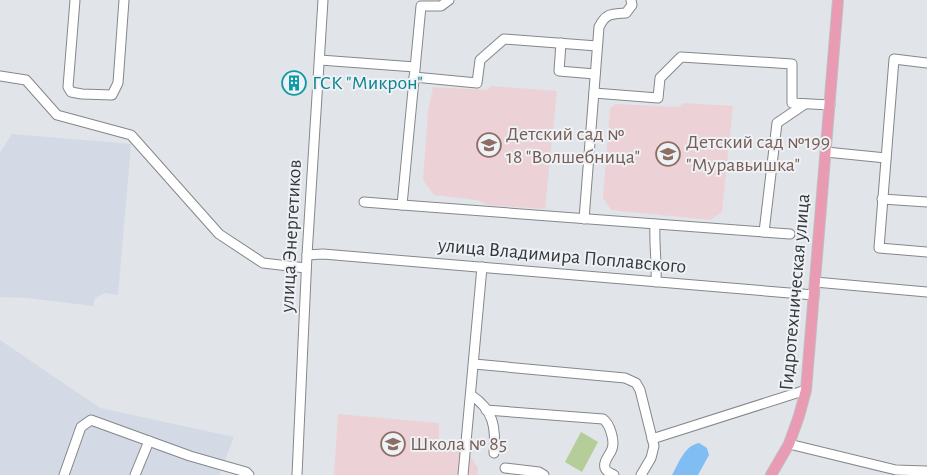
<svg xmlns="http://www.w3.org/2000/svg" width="927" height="475" viewBox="0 0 927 475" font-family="'Alegreya Sans',sans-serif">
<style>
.built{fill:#d3dae5}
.education{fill:#ecd2d6}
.green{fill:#b5cd99}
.water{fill:#7fbdf2}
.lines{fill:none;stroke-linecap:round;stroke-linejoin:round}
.minor-casing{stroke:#84878b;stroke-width:11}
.major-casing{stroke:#bfbfc0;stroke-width:12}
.minor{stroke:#fff;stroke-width:9}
.major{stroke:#e89bb2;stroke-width:10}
.labels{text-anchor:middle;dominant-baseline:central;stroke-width:4;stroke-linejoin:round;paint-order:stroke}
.culture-label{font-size:20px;fill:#0d838f;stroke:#eef1f5;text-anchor:start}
.education-label{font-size:20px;fill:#785e54;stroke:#eef1f5;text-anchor:start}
.street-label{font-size:20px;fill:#37383a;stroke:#eef1f5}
</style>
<rect width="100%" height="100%" fill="#e1e4e8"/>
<g class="built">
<path d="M12,134L131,144L118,295L105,293L95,298L93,306L27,298L0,297V153Z"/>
<path d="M0,340L100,408L234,437L219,475H0Z"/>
</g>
<g class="education">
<path d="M492,86L557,91L545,209L488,205L477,200L434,195L423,180L428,111L433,87L487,90Z"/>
<path d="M684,103L733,106L722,212L710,220L611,210L603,198L610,109L615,104L678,107Z"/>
<path d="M338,414L439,423V443L463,445L478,468L477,475H334Z"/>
</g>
<path class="green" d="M581,432L598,442L582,472L565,462Z"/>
<path class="water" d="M699,443L707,448L709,455L698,475H672C679,463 684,446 699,443Z"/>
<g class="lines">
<g class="minor-casing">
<g id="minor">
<path d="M75,0L68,87L71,92L82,94L112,95L118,83L124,0"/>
<path d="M561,43L559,71L595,74"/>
<path d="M320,60L415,67"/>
<path d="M927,63L894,59L879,248L927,252"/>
<path d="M0,76L26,80L57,115L131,135L219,234L263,263L306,268"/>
<path d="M414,77L477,83L480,60L504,39L597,46"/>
<path d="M594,93L658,98L660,78L681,57L792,64V103L830,105"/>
<path d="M826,152L886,158"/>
<path d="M882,199L927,202"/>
<path d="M364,202L402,205L421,6H441L449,0"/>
<path d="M402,205L790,234"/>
<path d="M584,219L599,27C606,13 611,14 626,13L632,5L631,0"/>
<path d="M655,224C654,244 657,262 656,282"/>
<path d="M764,232L777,123L805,104"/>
<path d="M307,255L323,254L814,295"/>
<path d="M815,282L927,292"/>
<path d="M474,364L625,378L636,383L640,390L654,446L651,458L641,475"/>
<path d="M471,395C494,410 496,428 494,453"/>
<path d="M486,410L603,419C610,424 615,441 612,449C610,455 603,461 605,468C606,472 611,473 614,475"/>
<path d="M652,439L806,390"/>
<path d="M789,444L896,470L927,471"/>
<path d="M505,468L539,472L544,475"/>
<path d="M64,475L81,427L91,420L190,456L246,472L249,475"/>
<path d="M135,475L149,441"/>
<path d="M297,475L307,255L323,0"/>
<path d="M463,475L482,267"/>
</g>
</g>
<g class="major-casing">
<path id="major" d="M771,475L789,444L799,416L806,390L838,0"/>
</g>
<use href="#minor" class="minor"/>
<use href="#major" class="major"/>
</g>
<defs>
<g id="building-ring" transform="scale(1.25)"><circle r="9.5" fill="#eef1f5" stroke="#0f9aa8" stroke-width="1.5"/><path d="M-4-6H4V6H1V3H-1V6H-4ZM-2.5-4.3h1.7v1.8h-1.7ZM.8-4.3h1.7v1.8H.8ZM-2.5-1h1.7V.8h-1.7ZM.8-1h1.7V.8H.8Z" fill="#0f9aa8"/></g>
<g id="school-ring" transform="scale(1.25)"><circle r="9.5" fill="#eef1f5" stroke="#8d6e63" stroke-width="1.5"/><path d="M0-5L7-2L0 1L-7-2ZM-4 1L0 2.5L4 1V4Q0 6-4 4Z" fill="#8d6e63"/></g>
</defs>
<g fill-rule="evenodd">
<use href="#building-ring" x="294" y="83"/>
<use href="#school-ring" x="489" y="145"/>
<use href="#school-ring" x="668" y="154"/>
<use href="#school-ring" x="393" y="444"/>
</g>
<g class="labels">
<g class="culture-label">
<text x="312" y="83">ГСК "Микрон"</text>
</g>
<g class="education-label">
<text x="506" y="134">Детский сад №<tspan x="506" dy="23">18 "Волшебница"</tspan></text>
<text x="686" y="142">Детский сад №199<tspan x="686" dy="23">"Муравьишка"</tspan></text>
<text x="410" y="444">Школа № 85</text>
</g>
<g class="street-label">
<text transform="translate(291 236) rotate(-87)">улица Энергетиков</text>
<text transform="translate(562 256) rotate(5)">улица Владимира Поплавского</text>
<text transform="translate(795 292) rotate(-85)">Гидротехническая улица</text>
</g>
</g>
</svg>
